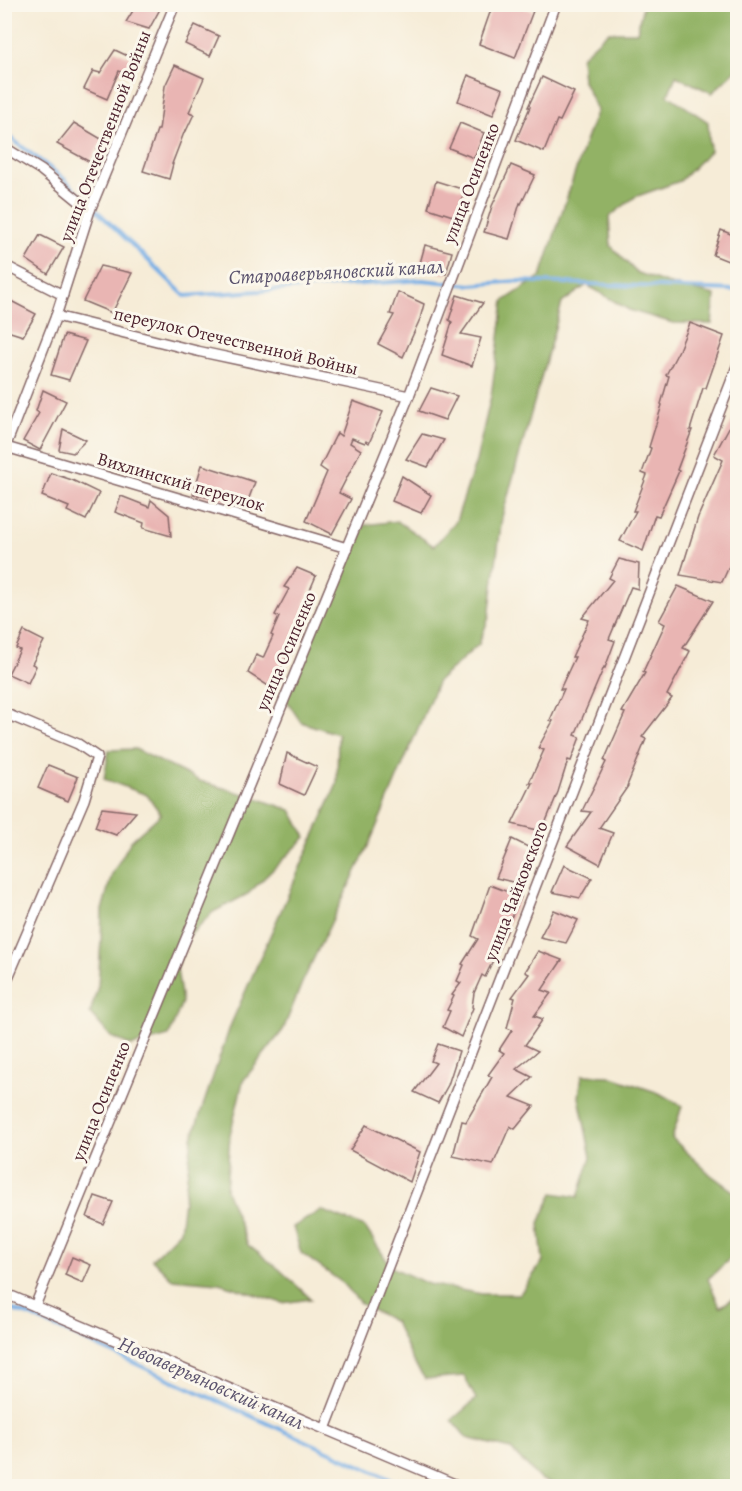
<svg xmlns="http://www.w3.org/2000/svg" width="742" height="1491" viewBox="0 0 742 1491" font-family="Alegreya,serif">
<style>
.forest{fill:#92b265;stroke:#6e6848;stroke-width:1.5}
.lines{fill:none;stroke-linecap:round;stroke-linejoin:round}
.stream{stroke:#76aee5;stroke-width:4}
.building{fill:#e9b5b3}
.minor-casing{stroke:#866767;stroke-width:12}
.minor{stroke:#fff;stroke-width:9}
.labels{text-anchor:middle;dominant-baseline:central;stroke-width:6;stroke-linejoin:round;paint-order:stroke}
.street-label{font-size:18px;fill:#4a1f2b;stroke:#fbf7ec}
.water-label{font-size:20px;font-style:italic;fill:#59516c;stroke:#fbf7ec}
</style>
<rect width="100%" height="100%" fill="#fbf7ec"/>
<filter id="ink" filterUnits="userSpaceOnUse"><feTurbulence type="fractalNoise" baseFrequency=".0167" numOctaves="2"/><feDisplacementMap in="SourceGraphic" scale="12" xChannelSelector="R" yChannelSelector="G"/><feConvolveMatrix kernelMatrix="1 2 1 2 8 2 1 2 1" color-interpolation-filters="sRGB"/></filter>
<filter id="wash" filterUnits="userSpaceOnUse"><feTurbulence type="fractalNoise" baseFrequency=".008" numOctaves="4" result="noise"/><feDisplacementMap in="SourceGraphic" scale="24" xChannelSelector="R" yChannelSelector="G"/><feGaussianBlur stdDeviation="1.35" result="paint"/><feColorMatrix in="noise" values="0 0 0 0 0 0 0 0 0 0 0 0 0 0 0 0 0 1.4 0 .05"/><feComposite in="paint" operator="in"/></filter>
<g filter="url(#wash)">
<rect width="100%" height="100%" fill="#f6ecd7"/>
<g class="forest">
<path d="M643,5H737V69L712,93L676,76L668,95L708,122L710,151L680,181L635,197L609,217L611,246L636,272L666,283L715,295L712,324L673,323L629,310L587,285L562,303L502,517L489,617L479,644L438,681L370,842L302,983L283,1030L243,1081L230,1135L226,1190L248,1245L279,1269L311,1299L282,1303L219,1283L172,1279L152,1259L180,1231L192,1138L231,1024L337,784L338,734L301,722L282,694L365,525L397,521L434,546L456,521L476,461L491,396L504,301L541,276L585,142L597,110L583,81L581,57L608,32H637Z"/>
<path d="M135,749L200,781L250,796L291,810L306,837L248,894L213,912L186,939L177,969L182,1002L169,1036L132,1046L111,1037L90,1013L98,986L101,940L102,910L112,874L131,841L161,814L147,795L104,779L109,750Z"/>
<path d="M582,1075L609,1076L659,1093L682,1106L672,1138L711,1175L737,1194V1252L708,1279L720,1307L737,1296V1486H561L540,1479L510,1449L467,1438L452,1420L476,1399L464,1376L425,1379L412,1360L395,1322L361,1304L344,1284L301,1253L293,1227L321,1210L365,1227L391,1267L428,1284L482,1294H520L543,1261L539,1223L553,1193L578,1197L591,1157L579,1097Z"/>
</g>
<g class="lines">
<g class="stream">
<path d="M4,133L63,178L185,296L422,280L471,285L517,281L732,290"/>
<path d="M4,1307L31,1316L405,1486"/>
</g>
</g>
<g id="blocks">
<g class="building">
<path d="M137,4H148L160,9L149,29L126,22Z"/>
<path d="M493,4H515L533,11L515,58L479,44Z"/>
<path d="M195,25L219,36L210,56L185,44Z"/>
<path d="M115,50L134,59L128,75L119,71L107,99L84,89L93,71L100,73Z"/>
<path d="M175,65L204,78L189,112L194,114L186,131L185,130L172,164H173L169,179L143,171L157,130H159L165,86Z"/>
<path d="M468,75L503,89L493,115L458,101Z"/>
<path d="M542,77L574,92L560,121L557,120L544,152L516,140L530,107H528Z"/>
<path d="M74,123L103,140L90,162L57,144Z"/>
<path d="M460,123L484,133L474,158L449,148Z"/>
<path d="M511,165L535,175L521,204L520,203L509,239L484,232L492,206Z"/>
<path d="M436,181L465,190L456,217L428,208Z"/>
<path d="M721,230L738,237V265L713,255Z"/>
<path d="M40,235L64,247L48,274L26,259Z"/>
<path d="M425,245L452,252L446,274L419,267Z"/>
<path d="M100,266L132,273L112,313L83,301Z"/>
<path d="M398,292L424,304L420,319L403,357L378,344L394,315L390,314Z"/>
<path d="M457,295L483,303L461,334L481,338L472,366L442,355L452,322L449,320Z"/>
<path d="M11,301L36,314L23,336L4,330V311Z"/>
<path d="M690,323L724,336L706,388H703L690,430H692L677,470L679,471L659,516L655,515L643,551L620,541L636,511H633L647,475L642,473L651,448L649,447L662,405L661,404L669,376L666,375L679,350Z"/>
<path d="M64,335L86,341L69,380L51,375Z"/>
<path d="M431,388L457,396L445,420L419,411Z"/>
<path d="M43,390L66,401L40,450L23,441L39,413L36,411Z"/>
<path d="M353,401L383,412L369,443L366,441L365,443L352,438L350,443L361,450L339,493L351,499L332,534L306,521L327,472L320,467L337,433L341,436Z"/>
<path d="M738,411V547L722,582L680,575L698,517L723,460L714,455Z"/>
<path d="M63,429L86,440L73,453L59,450Z"/>
<path d="M422,434L444,440L428,467L406,459Z"/>
<path d="M202,465L255,482L246,506L193,494Z"/>
<path d="M51,473L72,480L99,493L86,520L67,511L69,507L42,496Z"/>
<path d="M402,476L431,495L421,513L392,501Z"/>
<path d="M121,496L149,507L151,500L169,515L171,536L143,528L144,523L115,512Z"/>
<path d="M619,559L639,564L638,589L631,587L609,639L615,641L605,668L604,667L575,735L580,737L571,761L568,760L558,792L542,831L512,824L532,783H529L544,750L538,748L553,721L550,720L564,689H560L575,657H572L589,620L582,618L613,580L609,578Z"/>
<path d="M297,568L316,576L304,604L308,607L296,629L300,631L290,648H291L282,667L284,668L273,689L248,673L256,655L263,658L273,636L271,635L279,617L275,615L289,589L284,587Z"/>
<path d="M678,586L713,601L683,648L690,651L667,695L672,698L642,737L646,739L627,786H628L599,828L613,833L600,864L567,846L591,812L582,811L606,762L604,761L625,713L622,712L645,673L643,672L665,624L659,621Z"/>
<path d="M24,631L44,641L32,664L36,666L28,683L8,674L20,650L16,648Z"/>
<path d="M287,753L317,767L304,795L280,784Z"/>
<path d="M48,765L78,777L68,801L38,788Z"/>
<path d="M102,808L136,812L116,835L95,827Z"/>
<path d="M512,839L534,850L521,884L496,878Z"/>
<path d="M564,865L592,878L580,898L552,892Z"/>
<path d="M490,885L521,897L507,926L509,927L485,977L482,975L474,993L472,1007L473,1008L461,1037L443,1027L450,1011L447,1010L454,996L452,995L461,983L457,981L464,965L462,964L478,939L472,936Z"/>
<path d="M554,910L578,920L566,943L540,937Z"/>
<path d="M538,951L562,960L542,990L551,993L534,1016L543,1019L525,1045L538,1051L516,1069L532,1077L511,1097L534,1106L515,1129L510,1126L493,1165L453,1156L462,1121L466,1122L492,1077L488,1075L504,1053L499,1050L512,1030L507,1028L515,998L512,997L529,974L525,972Z"/>
<path d="M438,1044L459,1051L448,1085L438,1103L414,1092L436,1063L431,1061Z"/>
<path d="M366,1125L420,1152L410,1182L350,1150Z"/>
<path d="M95,1196L113,1202L103,1224L87,1217Z"/>
<path d="M72,1257L91,1265L83,1283L65,1275Z"/>
</g>
</g>
</g>
<g filter="url(#ink)">
<use href="#blocks" fill-opacity="0" stroke="#866767" stroke-width="1.5"/>
<g class="lines">
<g class="minor-casing">
<g id="minor">
<path d="M4,147L41,170L90,210"/>
<path d="M4,265L63,295"/>
<path d="M56,316L197,351L409,396"/>
<path d="M6,447L347,548"/>
<path d="M4,450L56,316L90,210L175,4"/>
<path d="M4,713L78,744L97,757L84,800L4,987"/>
<path d="M4,1293L459,1486"/>
<path d="M35,1306L409,396L556,4"/>
<path d="M325,1429L738,364"/>
</g>
</g>
<use href="#minor" class="minor"/>
</g>
</g>
<g class="labels">
<g class="street-label">
<text transform="translate(105 136) rotate(-69)">улица Отечественной Войны</text>
<text transform="translate(471 183) rotate(-69)">улица Осипенко</text>
<text transform="translate(236 341) rotate(13)">переулок Отечественной Войны</text>
<text transform="translate(181 482) rotate(16)">Вихлинский переулок</text>
<text transform="translate(286 651) rotate(-67)">улица Осипенко</text>
<text transform="translate(516 891) rotate(-69)">улица Чайковского</text>
<text transform="translate(101 1101) rotate(-68)">улица Осипенко</text>
</g>
<g class="water-label">
<text transform="translate(336 272) rotate(-3)">Староаверьяновский канал</text>
<text transform="translate(211 1383) rotate(24)">Новоаверьяновский канал</text>
</g>
</g>
<rect width="742" height="1491" fill="none" stroke="#fbf7ec" stroke-width="24"/>
</svg>
